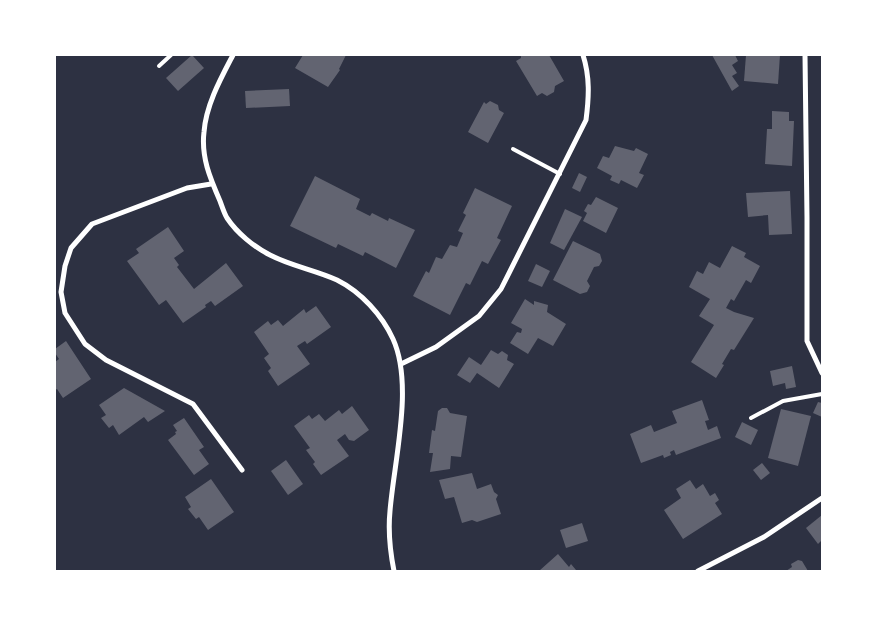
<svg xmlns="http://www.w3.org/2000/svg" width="877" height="626" viewBox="0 0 877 626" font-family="Jost,sans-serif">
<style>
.building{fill:#626471}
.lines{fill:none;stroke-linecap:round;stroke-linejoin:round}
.service{stroke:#fff;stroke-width:4}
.minor{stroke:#fff;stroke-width:5}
</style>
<rect width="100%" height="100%" fill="#2d3142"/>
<g class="building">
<path d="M192,55L204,68L178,91L166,78Z"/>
<path d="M303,55H346L339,69L340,70L328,87L295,68Z"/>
<path d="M521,55H549L564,81L555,86L554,92L547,96L542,93L537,96L516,61L521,58Z"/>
<path d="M712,55H735L738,61L732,65L737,73L732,76L739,86L732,91Z"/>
<path d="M746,55H780L778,84L744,81Z"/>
<path d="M289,89L290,106L246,108L245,91Z"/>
<path d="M490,101L498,105L499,110L504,113L488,143L468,132L484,102L486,104Z"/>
<path d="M772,111L789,112V121H794L792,166L765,164L767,129H772Z"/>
<path d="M615,146L634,151L636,148L648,154L639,173L644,175L637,188L621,180L619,184L610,180L612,176L597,168L603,156L609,158Z"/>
<path d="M579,173L587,177L580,192L572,188Z"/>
<path d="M315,176L360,199L356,209L370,216L372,213L388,221L389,218L415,230L396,268L365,252L363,256L338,244L336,248L290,226Z"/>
<path d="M475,188L512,206L497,238L501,240L488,264L482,261L470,285L466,283L450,315L413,296L426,271L429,273L436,257L442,259L450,245L457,247L463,233L458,231L466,215L463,213Z"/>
<path d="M790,191L792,234L769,235L768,215L748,217L746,193Z"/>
<path d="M596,197L618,208L606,233L583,221L587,213L584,211L588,204L591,205Z"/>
<path d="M565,209L582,217L564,250L550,243Z"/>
<path d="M168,227L184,251L174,258L179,265L177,267L194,289L226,263L243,286L215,306L211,301L205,305L206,307L183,323L166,300L159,305L127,261L139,253L136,249Z"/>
<path d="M573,241L600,254L602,261L599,266L594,267L587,281L590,286L587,292L580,294L553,280Z"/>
<path d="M732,246L746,253L744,257L760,266L751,283L746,280L734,301L731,299L726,308L734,312L754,318L734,350L731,349L722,364L724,365L716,378L691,362L714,325L699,316L710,299L689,287L697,271L703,274L709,262L720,268Z"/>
<path d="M536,264L550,271L542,287L528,281Z"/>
<path d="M525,299L534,305V301L548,305L547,312L566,324L553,346L538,338L528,354L510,343L517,332L521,333L522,329L511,323Z"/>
<path d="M316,306L331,327L307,344L305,341L297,346L310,364L278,386L268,371L271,368L264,358L269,354L254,332L268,321L271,325L278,320L283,326L304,309L306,313Z"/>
<path d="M66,341L91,379L63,398L57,389L55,390V362L59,359L55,353V349Z"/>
<path d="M491,350L498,354L502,351L508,355L507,360L514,364L499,388L477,373L470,383L457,375L469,357L481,365Z"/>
<path d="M792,366L796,387L786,389L785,383L773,386L770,371Z"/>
<path d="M124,388L165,411L148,422L144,417L119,435L113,425L109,428L101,418L106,415L99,405Z"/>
<path d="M702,400L709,420L705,421L708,430L717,426L721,438L676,455L674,450L670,452L671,455L664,458L663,455L641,463L630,434L651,425L654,432L677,423L672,411Z"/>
<path d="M818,402L822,403V417L813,413Z"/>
<path d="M352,406L369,430L354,441L349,440L345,434L337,440L349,456L321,475L313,464L315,462L306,450L310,448L294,426L309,415L312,419L319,414L325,421L339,410L342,414Z"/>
<path d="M442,408H447L450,413L467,416L461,457L451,456L450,469L430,472L433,453H429L432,430L435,431L438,411Z"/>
<path d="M781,409L811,416L798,466L768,458Z"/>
<path d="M184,418L204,447L199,450L209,464L194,475L168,440L176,434L175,432L177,431L173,425Z"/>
<path d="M742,422L758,430L751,445L735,437Z"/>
<path d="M286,460L303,484L288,495L271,471Z"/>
<path d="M762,463L770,473L761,480L753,470Z"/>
<path d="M472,473L477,489L491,484L494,492L498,495L496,499L501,514L477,522L472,520L462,523L454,497L445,499L439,480Z"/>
<path d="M211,479L234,512L208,530L199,517L196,519L188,509L191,507L185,497Z"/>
<path d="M690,480L696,489L703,484L710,496L715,493L719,500L715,503L722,514L683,539L664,510L681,498L676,489Z"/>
<path d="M822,515V540L818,544L806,528Z"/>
<path d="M582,523L588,541L566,548L560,530Z"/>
<path d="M558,554L569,567L571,564L576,570L574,571H539Z"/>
<path d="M798,560L802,561L808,571H786L792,567L791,564Z"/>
</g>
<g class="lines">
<g class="service">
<path d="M159,66L171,55"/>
<path d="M513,149L560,174"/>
<path d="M751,418L783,401L822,394"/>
</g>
<g class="minor">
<path d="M233,55C221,78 206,105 204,132C201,157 210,178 220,201C222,206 224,213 227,218C237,233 254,247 270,255C291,266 315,270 337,280C361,292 382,315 393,339C414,385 394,461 390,511C388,531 390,551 394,571"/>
<path d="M805,55L807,218V341L822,373"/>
<path d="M211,184L187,188L92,224L71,248L65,266L61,292L65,313L85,344L106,360L193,404L242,470"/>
<path d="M401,364L436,347L479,316L501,289L586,120C589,97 590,77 583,55"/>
<path d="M698,571L764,537L822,498"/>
</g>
</g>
<rect width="877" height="626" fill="none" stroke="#ffffff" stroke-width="112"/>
</svg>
